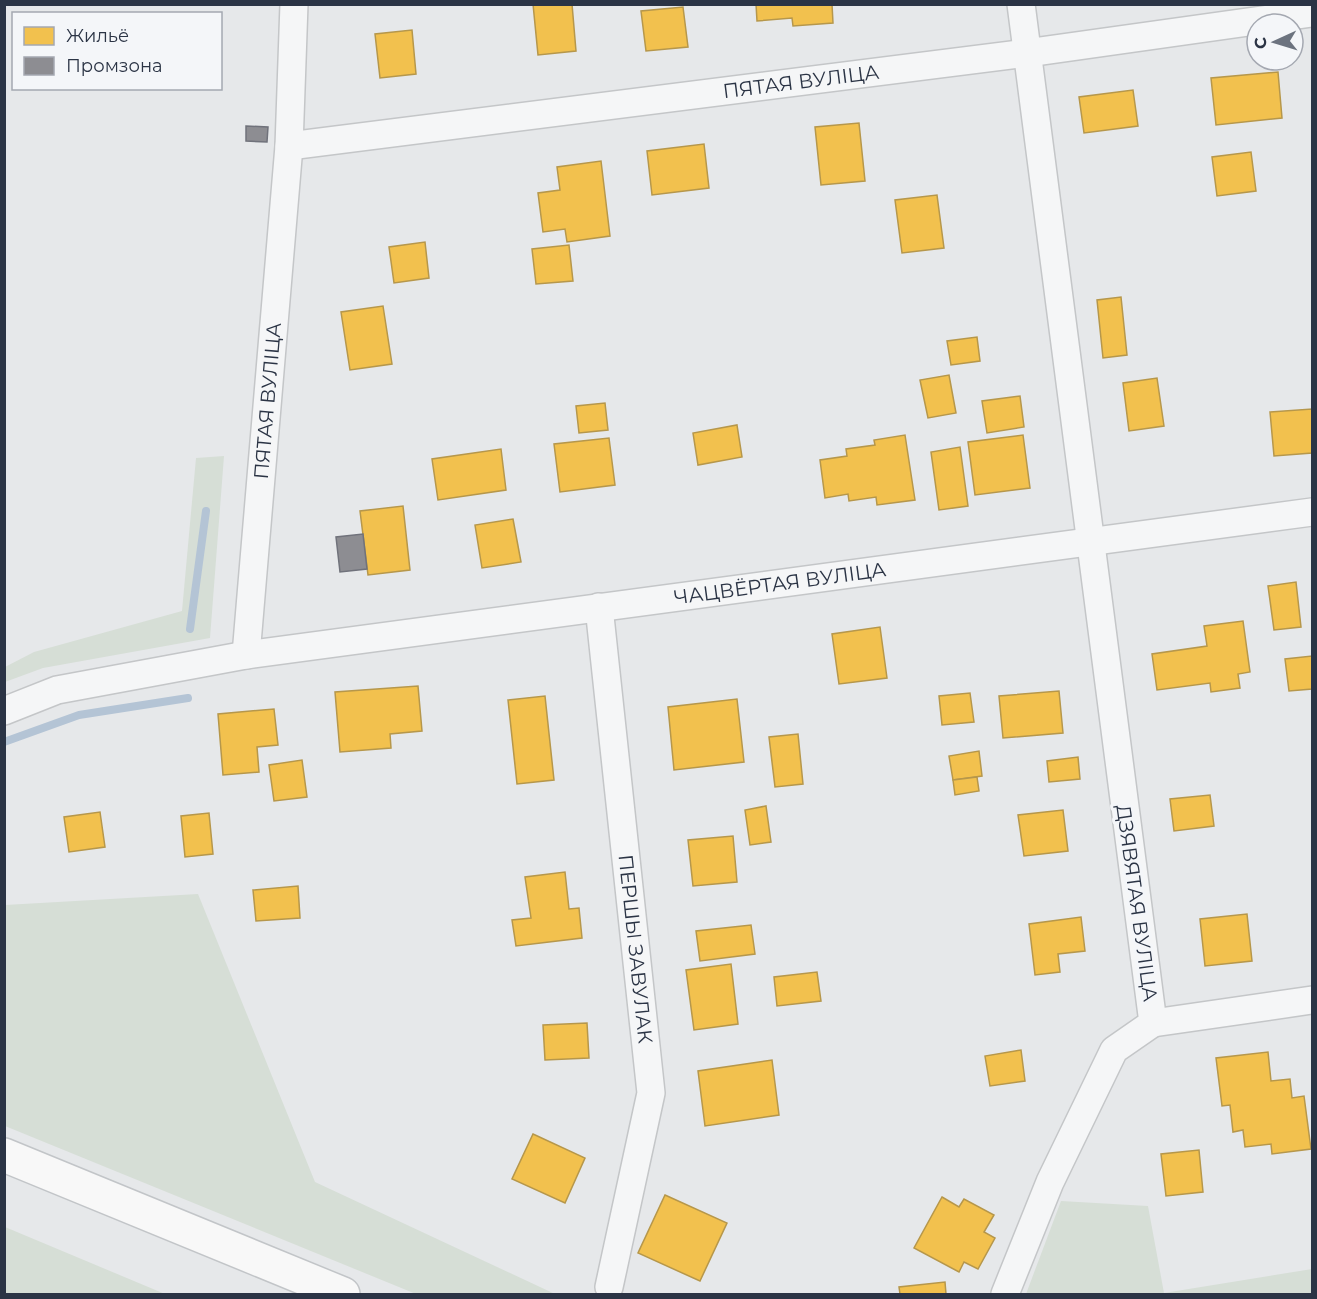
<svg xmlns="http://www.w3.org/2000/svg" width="1317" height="1299" viewBox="0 0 1317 1299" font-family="Montserrat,sans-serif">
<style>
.green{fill:#d6ded6}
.homes{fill:#f2c14e;stroke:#b6974b;stroke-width:1.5}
.industry{fill:#8d8d92;stroke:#70727b;stroke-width:1.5}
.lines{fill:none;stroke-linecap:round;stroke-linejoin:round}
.stream{stroke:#b4c4d5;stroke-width:8}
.minor-casing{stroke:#c4c6c8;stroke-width:30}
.major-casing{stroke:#c2c5c8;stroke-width:36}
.minor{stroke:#f5f6f7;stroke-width:27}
.major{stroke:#f8f8f8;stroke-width:33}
.labels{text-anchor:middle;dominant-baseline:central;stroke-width:6;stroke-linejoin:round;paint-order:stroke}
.street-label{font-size:20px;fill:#2b3445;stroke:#f4f6f9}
</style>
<rect width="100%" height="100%" fill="#e6e8ea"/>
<g class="green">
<path d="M224,456L210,638L43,668L5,682V667L34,652L182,611L196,458Z"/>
<path d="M198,894L315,1182L555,1294H416L5,1126V905Z"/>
<path d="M1061,1201L1148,1206L1164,1293L1312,1269V1294H1026Z"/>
<path d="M4,1227H5L165,1294H5Z"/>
</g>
<g class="homes">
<path d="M533,4H572L576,51L538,55Z"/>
<path d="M756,4H832L833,23L793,26L792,18L757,21Z"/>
<path d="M683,7L688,47L646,51L641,11Z"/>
<path d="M412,30L416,74L380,78L375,34Z"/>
<path d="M1278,72L1282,118L1216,125L1211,78Z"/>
<path d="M1133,90L1138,126L1084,133L1079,97Z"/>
<path d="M859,123L865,181L821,185L815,127Z"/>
<path d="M704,144L709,188L652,195L647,151Z"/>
<path d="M1251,152L1256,191L1217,196L1212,157Z"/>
<path d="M601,161L610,236L567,242L565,229L543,232L538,193L560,190L557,167Z"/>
<path d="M937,195L944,248L902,253L895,200Z"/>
<path d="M425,242L429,278L394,283L389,247Z"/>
<path d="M569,245L573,281L536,284L532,249Z"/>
<path d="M1121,297L1127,355L1103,358L1097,300Z"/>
<path d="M383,306L392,364L350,370L341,312Z"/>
<path d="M977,337L980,361L951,365L947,341Z"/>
<path d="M949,375L956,413L928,418L920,380Z"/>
<path d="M1157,378L1164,426L1129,431L1123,383Z"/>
<path d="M1020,396L1024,427L987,433L982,401Z"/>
<path d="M605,403L608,430L579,433L576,406Z"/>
<path d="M1312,409V453L1274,456L1270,412Z"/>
<path d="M737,425L742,457L698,465L693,433Z"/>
<path d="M905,435L915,500L877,505L876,497L849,501L848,494L825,498L820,460L847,456L846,449L875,445L874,440Z"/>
<path d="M1023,435L1030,488L975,495L968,442Z"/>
<path d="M609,438L615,485L560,492L554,444Z"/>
<path d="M960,447L968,506L939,510L931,452Z"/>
<path d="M501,449L506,490L438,500L432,459Z"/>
<path d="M403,506L410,570L368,575L360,511Z"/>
<path d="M513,519L521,562L482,568L475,525Z"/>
<path d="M1296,582L1301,627L1274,630L1268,586Z"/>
<path d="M1243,621L1250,672L1238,674L1240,688L1211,692L1210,683L1157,690L1152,654L1207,646L1204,626Z"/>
<path d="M880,627L887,678L839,684L832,634Z"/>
<path d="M1312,656V689L1289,691L1285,659Z"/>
<path d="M418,686L422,731L390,734L391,748L340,752L335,692Z"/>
<path d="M1059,691L1063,733L1003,738L999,696Z"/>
<path d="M970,693L974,722L942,725L939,696Z"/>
<path d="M545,696L554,780L517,784L508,700Z"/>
<path d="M737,699L744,762L674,770L668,707Z"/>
<path d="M274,709L278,745L257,747L259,772L223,775L218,714Z"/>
<path d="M798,734L803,784L775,787L769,737Z"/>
<path d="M979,751L982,776L953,780L949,756Z"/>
<path d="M1078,757L1080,779L1049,782L1047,761Z"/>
<path d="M302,760L307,797L274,801L269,765Z"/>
<path d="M977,777L979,791L955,795L953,780Z"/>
<path d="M1210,795L1214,826L1174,831L1170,799Z"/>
<path d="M766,806L771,842L750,845L745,810Z"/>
<path d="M1063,810L1068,851L1024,856L1018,815Z"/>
<path d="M100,812L105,847L69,852L64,817Z"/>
<path d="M209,813L213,854L185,857L181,816Z"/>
<path d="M733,836L737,882L693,886L688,840Z"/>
<path d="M565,872L569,909L579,908L582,938L516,946L512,920L531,918L525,877Z"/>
<path d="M298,886L300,918L256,921L253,890Z"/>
<path d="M1247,914L1252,961L1205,966L1200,919Z"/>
<path d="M1081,917L1085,951L1058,954L1060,972L1035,975L1029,924Z"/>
<path d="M751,925L755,954L700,961L696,931Z"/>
<path d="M731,964L738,1024L694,1030L686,970Z"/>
<path d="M817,972L821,1001L777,1006L774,977Z"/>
<path d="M587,1023L589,1058L545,1060L543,1025Z"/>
<path d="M1021,1050L1025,1081L990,1086L985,1056Z"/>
<path d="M1268,1052L1271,1081L1290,1079L1292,1098L1304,1096L1311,1149L1272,1154L1271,1144L1245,1147L1243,1130L1233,1132L1230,1105L1222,1106L1216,1058Z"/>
<path d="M772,1060L779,1115L705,1126L698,1071Z"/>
<path d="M533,1134L585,1158L565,1203L512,1179Z"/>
<path d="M1199,1150L1203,1192L1166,1196L1161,1154Z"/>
<path d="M665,1195L727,1223L700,1281L638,1253Z"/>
<path d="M942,1197L959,1207L964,1199L994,1215L984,1232L995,1238L978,1269L964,1262L959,1272L914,1248Z"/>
<path d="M945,1282L946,1294H900L899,1287Z"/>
</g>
<g class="industry">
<path d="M246,126L268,127L267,142L246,141Z"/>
<path d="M363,534L367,569L340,572L336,537Z"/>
</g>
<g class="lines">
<g class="stream">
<path d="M190,629L206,511"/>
<path d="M4,742L79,715L188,698"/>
</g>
<g class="minor-casing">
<g id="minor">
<path id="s1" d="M289,146L1027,53L1312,13"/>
<path id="s2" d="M599,607L651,1093L609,1287"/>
<path id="s3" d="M246,655L289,146L294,4"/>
<path id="s4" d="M4,711L57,690L246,655L1312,512"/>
<path d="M1153,1023L1312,1000"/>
<path d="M1005,1294L1050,1182L1114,1050L1153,1023L1021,4"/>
</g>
</g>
<g class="major-casing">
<path id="major" d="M4,1155L343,1294"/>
</g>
<use href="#minor" class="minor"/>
<use href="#major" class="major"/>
</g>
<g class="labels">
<g class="street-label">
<text stroke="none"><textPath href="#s1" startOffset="516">ПЯТАЯ ВУЛІЦА</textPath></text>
<text stroke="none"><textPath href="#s3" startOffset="255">ПЯТАЯ ВУЛІЦА</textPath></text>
<text stroke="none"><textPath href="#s4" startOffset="788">ЧАЦВЁРТАЯ ВУЛІЦА</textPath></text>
<text transform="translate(1137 903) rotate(82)">ДЗЯВЯТАЯ ВУЛІЦА</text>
<text stroke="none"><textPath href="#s2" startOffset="344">ПЕРШЫ ЗАВУЛАК</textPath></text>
</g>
</g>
<rect width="1317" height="1299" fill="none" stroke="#2b3445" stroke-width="12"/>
<rect x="12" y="12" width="210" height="78" fill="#f4f6f9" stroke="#a4a8b1" stroke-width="1.5"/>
<rect x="24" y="27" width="30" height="18" fill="#f2c14e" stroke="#a4a8b1" stroke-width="1.5"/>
<text x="66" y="42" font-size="18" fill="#2b3445">Жильё</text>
<rect x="24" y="57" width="30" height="18" fill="#8d8d92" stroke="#a4a8b1" stroke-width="1.5"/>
<text x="66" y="72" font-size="18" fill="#2b3445">Промзона</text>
<g transform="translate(1275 42) rotate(266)"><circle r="28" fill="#f4f6f9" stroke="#a4a8b1" stroke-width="1.5"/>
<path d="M0-4.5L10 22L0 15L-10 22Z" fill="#6c737f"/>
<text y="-9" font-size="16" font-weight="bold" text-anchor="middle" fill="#2b3445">С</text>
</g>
</svg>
